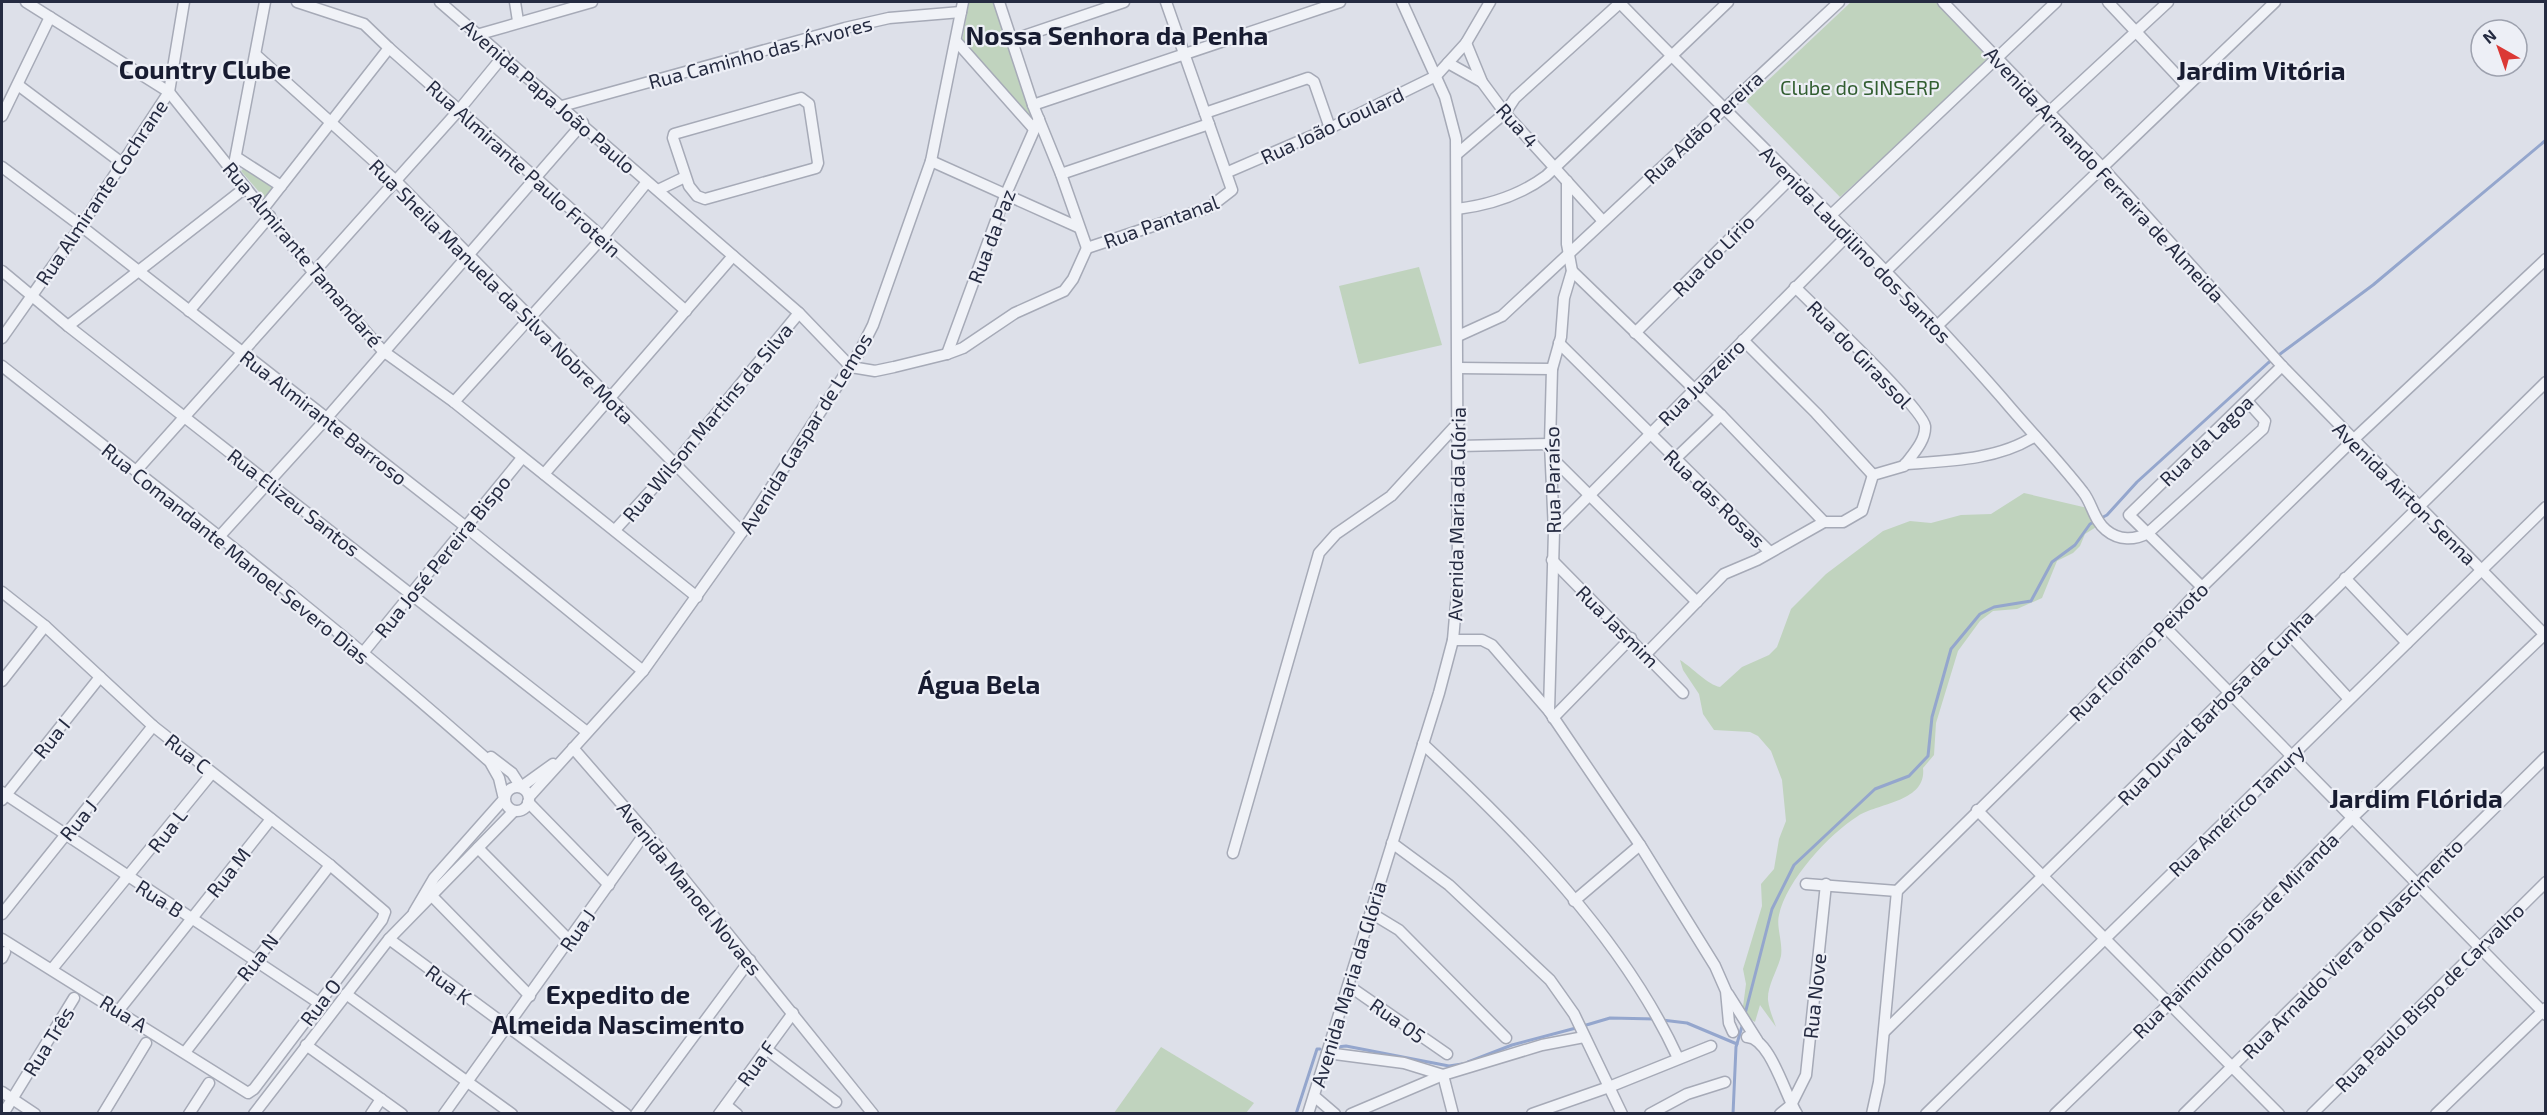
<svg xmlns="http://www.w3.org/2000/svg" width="2547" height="1115" viewBox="0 0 2547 1115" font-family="'Exo 2',sans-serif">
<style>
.green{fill:#c0d3be}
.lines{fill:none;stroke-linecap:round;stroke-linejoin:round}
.stream{stroke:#94a6cd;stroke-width:3}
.minor-casing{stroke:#a6aab7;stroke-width:13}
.minor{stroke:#f0f2f7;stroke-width:10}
.labels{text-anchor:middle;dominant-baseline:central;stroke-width:4.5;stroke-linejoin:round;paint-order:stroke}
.street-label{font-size:20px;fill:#252b41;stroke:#edeff6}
.park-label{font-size:20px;fill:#325e31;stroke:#edeff6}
.district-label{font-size:26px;font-weight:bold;fill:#181c31;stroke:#edeff6}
</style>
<rect width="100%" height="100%" fill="#dde0e9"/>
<g class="green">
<path d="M969,2H993L1033,117L1030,120L962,41Z"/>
<path d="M1851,2H1937L1991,60L1840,197L1746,101Z"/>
<path d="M244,168L278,187L267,201L241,171Z"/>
<path d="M1419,267L1442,345L1359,364L1339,286Z"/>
<path d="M2024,493L2096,510L2101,524L2085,534L2080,546L2073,553L2057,561L2042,598L2017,609L1993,611L1980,621L1958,651L1936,723L1934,755L1923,768C1927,802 1878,803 1858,816C1829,834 1786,881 1779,915C1776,927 1783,942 1781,956C1778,969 1767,986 1768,1000C1769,1009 1773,1018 1776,1027L1760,1005L1755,1022L1742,1014L1746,984L1743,969L1762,906L1761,884L1774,869L1779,839L1786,821L1782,780L1771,751L1758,736L1750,732L1714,730L1703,714L1699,694L1683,670L1680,660C1693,668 1708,685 1720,687L1742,667L1769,655L1777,647L1791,609L1826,574L1883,531L1910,521L1931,523L1961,515L1991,514Z"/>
<path d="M1161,1047L1254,1103L1246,1113H1114Z"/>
</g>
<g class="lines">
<g class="stream">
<path d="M1745,1014L1772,909L1794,865L1875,789L1909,776L1928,756L1932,717L1951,649L1980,614L1994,607L2031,601L2052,562L2075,545L2090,524L2107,515L2137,482L2268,363L2373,285L2546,140"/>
<path d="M1662,1020L1687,1023L1737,1044"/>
<path d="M1583,1026L1610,1018L1656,1019"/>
<path d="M1337,1047L1346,1046L1449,1066L1462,1064"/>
<path d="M1468,1062L1512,1045L1576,1028"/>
<path d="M1296,1114L1317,1049H1320"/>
<path d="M1733,1114L1736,1047L1743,1023"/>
</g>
<g class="minor-casing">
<g id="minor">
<path d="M26,2L169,92L313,272L383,351L454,402L697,597"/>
<path d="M297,2L364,24L389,48L686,311"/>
<path d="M440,2L799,313L851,367L875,371L894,367L947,354L963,348L1015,313L1064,291L1073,279L1087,248"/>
<path d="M515,2L518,21"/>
<path d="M999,2L1033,105L1061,174L1087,248"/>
<path d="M1619,2C1747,134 1882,260 2003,399C2029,430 2058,460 2083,492C2092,503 2094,521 2106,530C2119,541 2135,540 2148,533L2263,429L2265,421L2247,401"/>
<path d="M1943,2L2101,166L2282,366L2546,636"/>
<path d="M2108,2L2186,85"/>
<path d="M480,34L592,2"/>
<path d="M1012,40L1124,2"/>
<path d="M956,41L1034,129"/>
<path d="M1466,43L1482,82L1505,113L1602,220"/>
<path d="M256,55L396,181L742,532"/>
<path d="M1448,63L1482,82"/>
<path d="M18,85L122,163"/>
<path d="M801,98L809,104L818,163L816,168L705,199L697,196L689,186L673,138L674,134Z"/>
<path d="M1033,105L1340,2"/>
<path d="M562,106L845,28L889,18L961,12"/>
<path d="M1205,113L1308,78L1314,82L1330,128"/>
<path d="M2,116L50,17"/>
<path d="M1457,154L1505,113L1515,98L1621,2"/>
<path d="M236,157L281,186"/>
<path d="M931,161L1078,227"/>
<path d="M2,167L81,226L466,527L643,671"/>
<path d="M233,170L265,2"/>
<path d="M1228,172L1330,128L1436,76L1466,43L1490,2"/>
<path d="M1061,174L1209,124"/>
<path d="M658,190L685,177"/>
<path d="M263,209L389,48"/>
<path d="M1457,209C1490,205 1519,196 1546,176L1728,2"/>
<path d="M1831,215L2056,2"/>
<path d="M1087,248L1210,207L1232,190L1166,2"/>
<path d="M2,271L68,326L587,732"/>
<path d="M1572,271L1721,415L1824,522"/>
<path d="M1886,271L2049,112L2168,2"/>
<path d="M189,311L270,216"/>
<path d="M1938,325L2275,2"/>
<path d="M68,326L245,188"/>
<path d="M1635,333L1792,177"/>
<path d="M1458,336L1502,316L1839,2"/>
<path d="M2,338L81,226L169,92L184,2"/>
<path d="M1743,340L1816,413L1873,475"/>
<path d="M1559,343L1769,551"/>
<path d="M947,354L1005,196L1039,119"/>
<path d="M2,366C166,495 334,623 490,762L499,778L504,799L434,878L414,912"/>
<path d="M1459,368L1552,369"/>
<path d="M454,402L602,238L647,182"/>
<path d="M1459,446L1550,444"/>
<path d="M1553,459L1697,602"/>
<path d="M1675,459L1721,415"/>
<path d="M1905,464C1947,461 1999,460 2035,436"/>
<path d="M136,471L459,110L504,55"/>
<path d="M544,474L733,256"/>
<path d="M615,530L674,465L799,313"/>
<path d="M1554,531L1849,234"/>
<path d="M219,537L325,420L583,123"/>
<path d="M1552,560L1683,693"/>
<path d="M2345,578L2407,643"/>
<path d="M2202,587L2129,515L2282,366"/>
<path d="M2,592L45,626L153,726L330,865L385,912L382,920L254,1089L248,1093L2,939"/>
<path d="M2165,627L2546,1015"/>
<path d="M2289,634L2349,699"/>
<path d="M1453,640H1482L1492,645L1549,711L1640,845L1715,966L1726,991L1729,1023L1733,1032"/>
<path d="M362,654L522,458"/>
<path d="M1646,654L1724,574L1757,560L1824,522H1843L1862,511L1873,475L1904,466C1912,455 1926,441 1925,426C1923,408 1814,306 1795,287"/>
<path d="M2,681L45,626"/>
<path d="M1549,711L1554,531L1550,444L1552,369L1561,337L1564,298L1572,271L1567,244V181"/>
<path d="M1553,718L1631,638"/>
<path d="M1423,744C1519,833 1623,938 1678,1058"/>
<path d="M573,748L646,832L873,1114"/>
<path d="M491,757L512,773L521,787L553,764"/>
<circle cx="517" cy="799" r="12"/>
<path d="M2,792L319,1003"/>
<path d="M530,796L643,671L742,532L860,351L873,325L931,161L963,2"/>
<path d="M2,800L100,677"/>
<path d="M528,802L609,885"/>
<path d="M1977,810L2279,1114"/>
<path d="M1392,843L1449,885L1550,980L1574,1014L1622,1114"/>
<path d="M478,848L570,941"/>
<path d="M1233,853L1319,553L1336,534L1391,496L1459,422"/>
<path d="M1806,884L1897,891"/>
<path d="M431,895L530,996"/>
<path d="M1574,901L1640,845"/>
<path d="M1371,913L1399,930L1506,1038"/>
<path d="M2,914L153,726"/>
<path d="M389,939L626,1114"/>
<path d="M2,958L5,952"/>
<path d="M52,969L212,773"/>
<path d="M1349,986L1447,1054"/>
<path d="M346,994L512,1114"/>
<path d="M1728,994L1757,1040"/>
<path d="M119,1010L271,819"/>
<path d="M1884,1032L2546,382"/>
<path d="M1747,1037C1770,1038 1785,1095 1797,1114"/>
<path d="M306,1045L402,1114"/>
<path d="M766,1049L836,1102"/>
<path d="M186,1051L330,865"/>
<path d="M1327,1053L1404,1063L1443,1075L1453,1114"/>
<path d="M2,1092L35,1114"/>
<path d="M1314,1096L1335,1114"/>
<path d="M726,1105L737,1114"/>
<path d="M3,1114L74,998"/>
<path d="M103,1114L146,1043"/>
<path d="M189,1114L209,1083"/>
<path d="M254,1114L389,939L513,812"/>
<path d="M371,1114L381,1099"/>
<path d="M444,1114L646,832"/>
<path d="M636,1114L750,960"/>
<path d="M719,1114L793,1013"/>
<path d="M1308,1114L1439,693L1453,640L1458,581L1456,139L1445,97L1402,2"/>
<path d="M1351,1114L1443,1075L1542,1045L1584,1037"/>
<path d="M1532,1114L1609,1087L1711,1046"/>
<path d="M1650,1114L1687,1094L1725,1082"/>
<path d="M1780,1114L1791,1105L1806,1075L1826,884"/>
<path d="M1872,1114L1879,1082L1897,891L2165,627L2202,587L2353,440L2546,259"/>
<path d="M1926,1114L2546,507"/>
<path d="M2055,1114L2169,1004L2353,817L2546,633"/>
<path d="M2184,1114L2546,757"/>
<path d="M2312,1114L2546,882"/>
<path d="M2436,1114L2546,1008"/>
</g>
</g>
<use href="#minor" class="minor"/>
</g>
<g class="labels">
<g class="street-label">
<text transform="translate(760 52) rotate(-15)">Rua Caminho das Árvores</text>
<text transform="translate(549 96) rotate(41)">Avenida Papa João Paulo</text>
<text transform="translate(1332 125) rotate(-25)">Rua João Goulard</text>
<text transform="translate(1518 125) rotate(48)">Rua 4</text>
<text transform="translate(1703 127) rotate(-43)">Rua Adão Pereira</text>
<text transform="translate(524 168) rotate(42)">Rua Almirante Paulo Frotein</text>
<text transform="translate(2105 174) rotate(47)">Avenida Armando Ferreira de Almeida</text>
<text transform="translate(101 192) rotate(-56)">Rua Almirante Cochrane</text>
<text transform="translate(1161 221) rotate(-20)">Rua Pantanal</text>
<text transform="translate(991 236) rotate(-69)">Rua da Paz</text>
<text transform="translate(1856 244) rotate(46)">Avenida Laudilino dos Santos</text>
<text transform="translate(303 254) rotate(50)">Rua Almirante Tamandaré</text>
<text transform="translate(1713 255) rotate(-45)">Rua do Lírio</text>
<text transform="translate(502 291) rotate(45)">Rua Sheila Manuela da Silva Nobre Mota</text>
<text transform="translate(1860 354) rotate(46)">Rua do Girassol</text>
<text transform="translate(1701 382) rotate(-45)">Rua Juazeiro</text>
<text transform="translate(324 417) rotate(38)">Rua Almirante Barroso</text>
<text transform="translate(707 422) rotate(-50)">Rua Wilson Martins da Silva</text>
<text transform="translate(805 433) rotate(-58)">Avenida Gaspar de Lemos</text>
<text transform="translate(2206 440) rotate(-44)">Rua da Lagoa</text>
<text transform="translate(1552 480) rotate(-91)">Rua Paraíso</text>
<text transform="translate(2405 493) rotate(45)">Avenida Airton Senna</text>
<text transform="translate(1715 498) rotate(44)">Rua das Rosas</text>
<text transform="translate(294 502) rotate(38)">Rua Elizeu Santos</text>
<text transform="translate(1456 514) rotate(-89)">Avenida Maria da Glória</text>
<text transform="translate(236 553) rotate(39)">Rua Comandante Manoel Severo Dias</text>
<text transform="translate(442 556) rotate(-51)">Rua José Pereira Bispo</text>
<text transform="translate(1618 626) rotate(45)">Rua Jasmim</text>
<text transform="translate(2138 651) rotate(-45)">Rua Floriano Peixoto</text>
<text transform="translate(2215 707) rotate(-45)">Rua Durval Barbosa da Cunha</text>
<text transform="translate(51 738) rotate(-51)">Rua I</text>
<text transform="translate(188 753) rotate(38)">Rua C</text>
<text transform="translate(2236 810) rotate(-44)">Rua Américo Tanury</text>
<text transform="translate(78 820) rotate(-51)">Rua J</text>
<text transform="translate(167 830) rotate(-52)">Rua L</text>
<text transform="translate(228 872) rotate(-52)">Rua M</text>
<text transform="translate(690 888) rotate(51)">Avenida Manoel Novaes</text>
<text transform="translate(160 898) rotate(33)">Rua B</text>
<text transform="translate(577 930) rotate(-55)">Rua J</text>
<text transform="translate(2235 935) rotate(-45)">Rua Raimundo Dias de Miranda</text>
<text transform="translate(2352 948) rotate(-45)">Rua Arnaldo Viera do Nascimento</text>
<text transform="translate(257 957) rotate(-52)">Rua N</text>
<text transform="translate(449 984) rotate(37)">Rua K</text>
<text transform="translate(1348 984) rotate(-73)">Avenida Maria da Glória</text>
<text transform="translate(1814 996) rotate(-84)">Rua Nove</text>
<text transform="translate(2429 997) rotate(-45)">Rua Paulo Bispo de Carvalho</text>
<text transform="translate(320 1002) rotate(-53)">Rua O</text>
<text transform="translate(124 1013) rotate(32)">Rua A</text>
<text transform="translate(1398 1020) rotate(35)">Rua 05</text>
<text transform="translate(48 1041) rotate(-58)">Rua Três</text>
<text transform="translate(756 1063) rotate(-54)">Rua F</text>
</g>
<g class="park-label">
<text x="1860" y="87">Clube do SINSERP</text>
</g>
<g class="district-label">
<text x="1117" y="34">Nossa Senhora da Penha</text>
<text x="205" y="68">Country Clube</text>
<text x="2261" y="69">Jardim Vitória</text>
<text x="979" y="683">Água Bela</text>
<text x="2416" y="797">Jardim Flórida</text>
<text x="618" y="993">Expedito de<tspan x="618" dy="30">Almeida Nascimento</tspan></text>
</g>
</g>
<rect width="2547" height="1115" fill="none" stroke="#252b41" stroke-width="6"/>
<g transform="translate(2499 48) rotate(320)"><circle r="28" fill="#edeff6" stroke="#9da1ae" stroke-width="1.5"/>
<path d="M0-4.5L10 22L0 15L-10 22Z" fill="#db3835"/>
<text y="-9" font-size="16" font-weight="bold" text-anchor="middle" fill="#252b41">N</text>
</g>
</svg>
